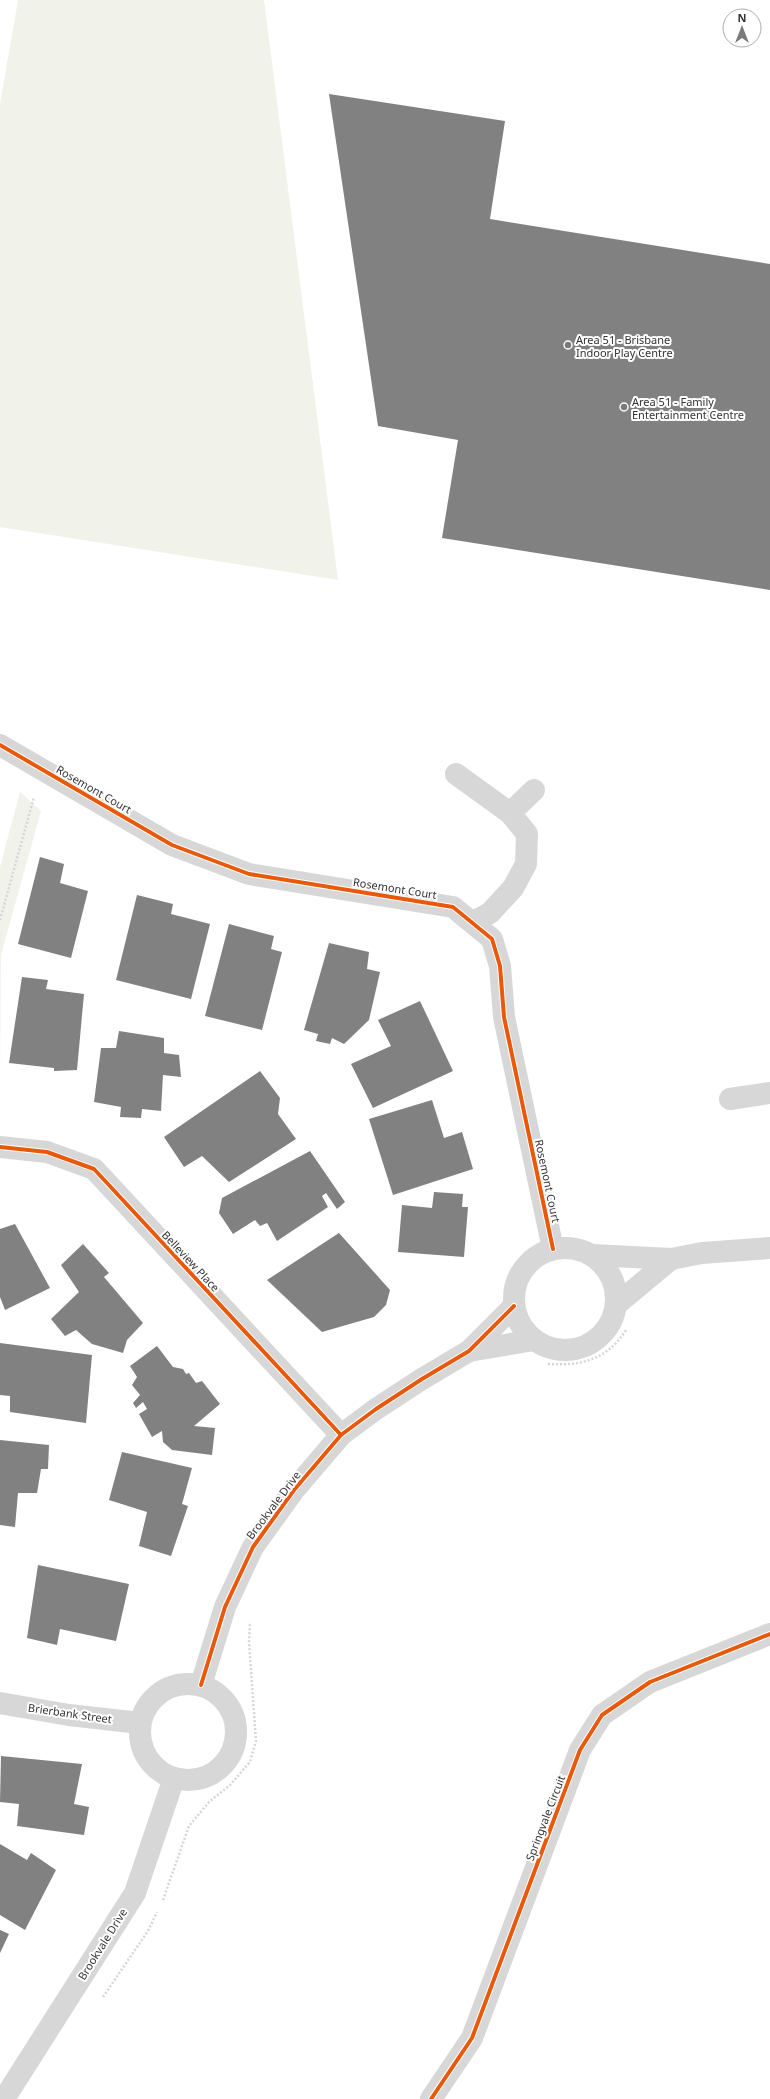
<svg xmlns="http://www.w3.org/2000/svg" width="770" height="2099" viewBox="0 0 770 2099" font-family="'Noto Sans',sans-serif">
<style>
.green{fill:#f1f3eb}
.building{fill:#818181}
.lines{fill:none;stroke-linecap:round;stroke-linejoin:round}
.path{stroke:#d6d6d6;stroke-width:2.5;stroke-dasharray:2 2;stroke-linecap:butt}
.minor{stroke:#d7d7d7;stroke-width:22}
.cycleway-casing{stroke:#fff;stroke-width:6}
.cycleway{stroke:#e8590c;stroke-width:4}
.poi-dot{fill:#7a7a7a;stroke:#fff;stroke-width:1.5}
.labels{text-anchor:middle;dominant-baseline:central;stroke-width:4;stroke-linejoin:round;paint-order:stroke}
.poi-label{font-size:11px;fill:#333;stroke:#fff;text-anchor:start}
.street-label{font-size:11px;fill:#333;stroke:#fff}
</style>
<rect width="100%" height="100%" fill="#fff"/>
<g class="green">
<path d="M18,0H264L338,580L0,527V104Z"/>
<path d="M20,792L41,811L1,955L0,1082V867Z"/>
</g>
<g class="building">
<path d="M329,94L505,121L490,219L770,264V590L442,538L458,440L378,426Z"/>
<path d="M40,857L64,864L60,883L88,891L71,958L18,944Z"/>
<path d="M137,895L173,904L171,914L210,924L191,999L116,980Z"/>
<path d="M229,924L274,936L271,949L282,952L262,1030L205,1016Z"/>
<path d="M329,943L369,952L367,969L380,972L369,1020L344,1044L332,1038L330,1044L316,1041L318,1034L304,1030Z"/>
<path d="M22,977L48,980L46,989L84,994L77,1070L54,1071V1068L9,1063Z"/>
<path d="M420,1001L453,1071L373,1108L351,1064L391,1046L378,1020Z"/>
<path d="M119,1031L164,1038V1053L179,1055L181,1077L163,1075L161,1111L142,1109L141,1118L120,1117L121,1107L94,1102L101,1048H116Z"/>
<path d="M260,1071L280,1098L278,1114L296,1139L229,1182L202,1156L184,1167L164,1137Z"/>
<path d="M432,1100L444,1138L462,1132L473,1169L393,1195L369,1119Z"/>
<path d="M310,1151L345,1202L337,1209L326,1193L322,1196L328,1207L277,1241L267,1223L260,1226L255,1220L233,1234L219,1213L222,1198Z"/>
<path d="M434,1192L463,1194L462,1207H468L464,1257L398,1252L402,1205L432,1208Z"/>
<path d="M15,1224L50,1288L5,1310L0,1297V1229Z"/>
<path d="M339,1233L390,1290L386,1305L374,1317L322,1332L267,1280Z"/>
<path d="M83,1244L109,1273L104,1277L143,1323L127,1340L123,1353L92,1344L76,1330L65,1336L51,1319L79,1292L61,1265Z"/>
<path d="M0,1343L92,1355L86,1423L10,1412V1396L0,1395Z"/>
<path d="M157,1346L173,1367L183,1369L186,1374L189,1373L196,1383L202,1381L220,1404L194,1426L215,1428L212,1455L172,1450L163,1442L162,1431L152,1437L139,1414L147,1409L143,1402L136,1408L133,1403L140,1395L132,1385L137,1377L130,1366Z"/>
<path d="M0,1440L49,1445L48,1469H41L37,1493H18L15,1527L0,1525Z"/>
<path d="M122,1452L192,1468L182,1504L188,1506L171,1556L139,1546L147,1512L109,1500Z"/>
<path d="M38,1565L129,1584L116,1641L60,1629L57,1645L27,1638Z"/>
<path d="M1,1756L82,1764L74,1804L89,1807L84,1835L17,1826L19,1804L0,1802Z"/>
<path d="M0,1844L27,1860L31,1853L56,1870L25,1930L0,1915Z"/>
<path d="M0,1930L9,1934L0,1953Z"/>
</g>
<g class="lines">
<g class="path">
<path d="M0,920L34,797"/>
<path d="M548,1364C581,1366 607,1360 626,1330"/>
<path d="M163,1900L189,1826L209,1802L230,1785L250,1762L256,1741L249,1642L250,1622"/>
<path d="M103,1997L148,1931L157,1912"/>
</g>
<g class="minor">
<path d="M0,745L172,845L249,874L453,907L492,939L500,966L504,1017L553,1249"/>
<path d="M456,774L510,813L527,834L526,864L513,888L490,913L473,922"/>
<path d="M510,813L534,790"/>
<path d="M730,1099L770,1093"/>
<path d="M0,1147L47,1152L94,1169L341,1435"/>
<circle cx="565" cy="1299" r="51"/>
<path d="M593,1255L671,1259L702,1253L770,1248"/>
<path d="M617,1304L671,1259"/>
<path d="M469,1351L534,1340"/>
<circle cx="188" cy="1732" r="48"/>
<path d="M201,1685L225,1607L253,1547L294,1490L341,1435L376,1409L422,1379L469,1351L514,1306"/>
<path d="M0,1703L69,1715L140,1723"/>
<path d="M4,2099L135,1893L174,1778"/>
<path d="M431,2099L472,2038L580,1750L602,1715L650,1682L770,1634"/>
</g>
<g class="cycleway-casing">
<g id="cycleway">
<path d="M0,745L172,845L249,874L453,907L492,939L500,966L504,1017L553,1249"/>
<path d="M0,1147L47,1152L94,1169L341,1435"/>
<path d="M201,1685L225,1607L253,1547L294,1490L341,1435L376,1409L422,1379L469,1351L514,1306"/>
<path d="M431,2099L472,2038L580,1750L602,1715L650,1682L770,1634"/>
</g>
</g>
<use href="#cycleway" class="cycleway"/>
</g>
<g class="poi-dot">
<circle cx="568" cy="345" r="4"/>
<circle cx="624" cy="407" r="4"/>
</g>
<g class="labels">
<g class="poi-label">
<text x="576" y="339">Area 51 - Brisbane<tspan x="576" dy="13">Indoor Play Centre</tspan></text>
<text x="632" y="401">Area 51 - Family<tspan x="632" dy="13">Entertainment Centre</tspan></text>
</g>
<g class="street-label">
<text transform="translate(94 789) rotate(30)">Rosemont Court</text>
<text transform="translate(395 888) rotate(9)">Rosemont Court</text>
<text transform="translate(548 1181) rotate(78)">Rosemont Court</text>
<text transform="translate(191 1261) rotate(47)">Belleview Place</text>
<text transform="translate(273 1505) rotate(-53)">Brookvale Drive</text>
<text transform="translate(70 1713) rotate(8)">Brierbank Street</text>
<text transform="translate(545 1818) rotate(-69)">Springvale Circuit</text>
<text transform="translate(102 1944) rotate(-58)">Brookvale Drive</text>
</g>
</g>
<g transform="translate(742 28)"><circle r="19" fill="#ffffff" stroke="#adadad"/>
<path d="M0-3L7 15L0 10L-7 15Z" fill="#7a7a7a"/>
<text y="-6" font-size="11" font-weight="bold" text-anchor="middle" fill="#333333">N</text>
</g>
</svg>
